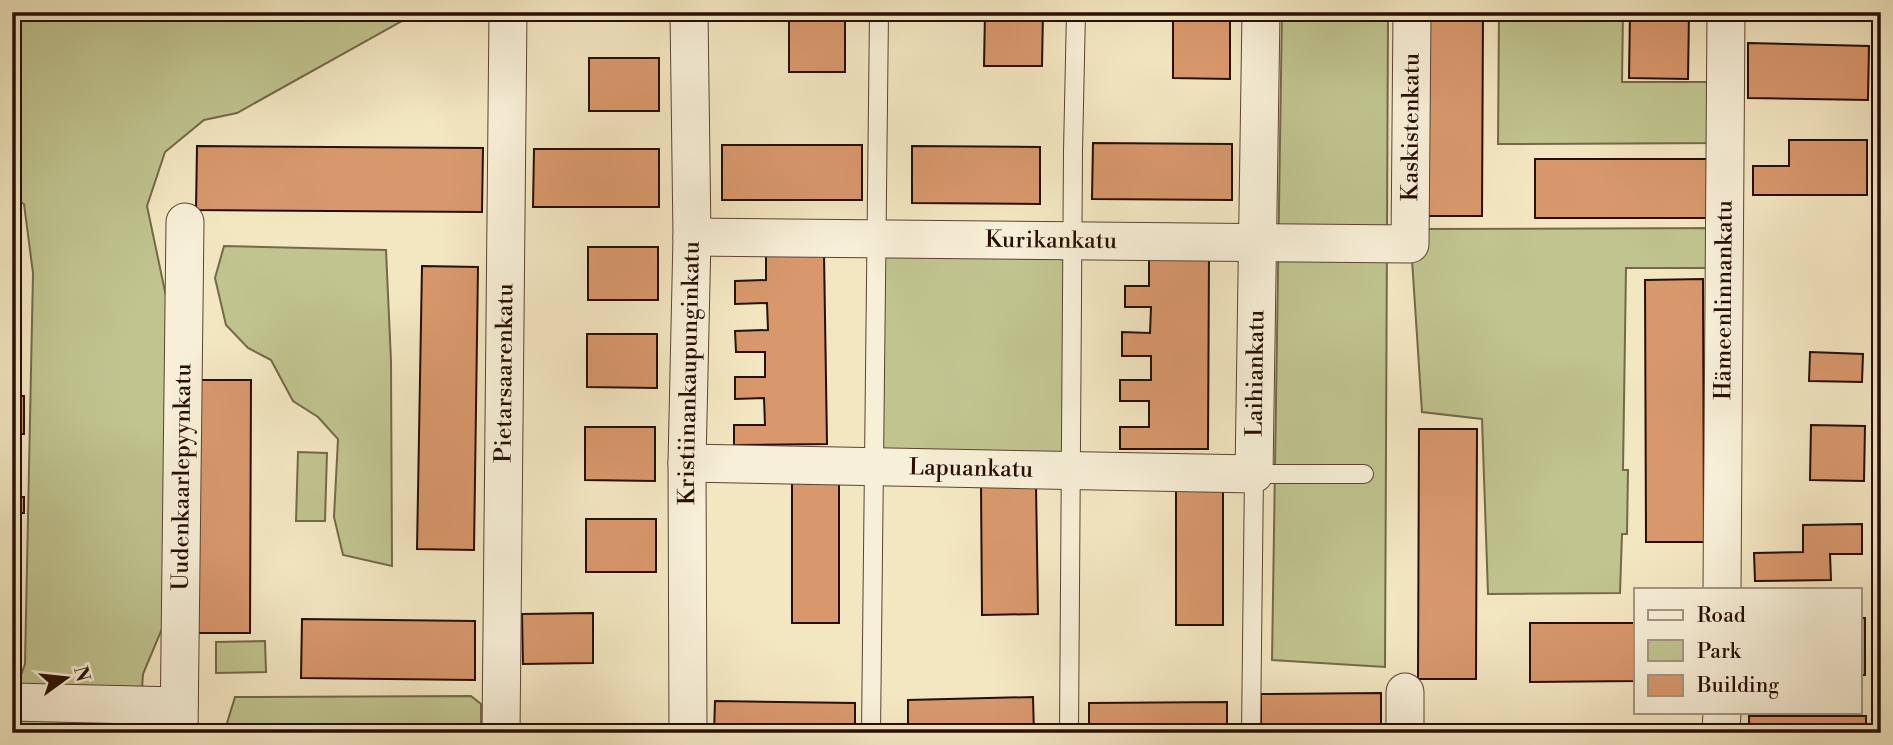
<svg xmlns="http://www.w3.org/2000/svg" width="1893" height="745" viewBox="0 0 1893 745" font-family="'Libre Bodoni',serif">
<style>
.green{fill:#c0c48f;stroke:#746948;stroke-width:2}
.building{fill:#d8986c;stroke:#280e02;stroke-width:2}
.lines{fill:none;stroke-linecap:round;stroke-linejoin:round}
.service-casing{stroke:#5b4432;stroke-width:20}
.minor-casing{stroke:#5b4432;stroke-width:39}
.service{stroke:#f7efd7;stroke-width:18}
.minor{stroke:#f7efd7;stroke-width:37}
.labels{text-anchor:middle;dominant-baseline:central;stroke-width:5;stroke-linejoin:round;paint-order:stroke}
.street-label{font-size:23px;fill:#280e02;stroke:#f7efd7}
</style>
<rect width="100%" height="100%" fill="#f3e7c2"/>
<filter id="stains"><feTurbulence type="fractalNoise" baseFrequency=".00286" numOctaves="4"/><feColorMatrix values="0 0 0 0 .2 0 0 0 0 .09 0 0 0 0 .02 0 0 0 .5 -.17"/></filter>
<radialGradient id="worn" r=".72"><stop offset=".6" stop-color="#630" stop-opacity="0"/><stop offset="1" stop-color="#630" stop-opacity=".3"/></radialGradient>
<g class="green">
<path d="M12,12H418L237,113L204,120L165,152L147,206L167,301L164,624L143,674L139,733H12V699L25,664L33,273L24,204L12,197Z"/>
<path d="M1282,12H1388L1385,667L1272,660Z"/>
<path d="M1499,12H1623L1622,82H1726V143L1498,144Z"/>
<path d="M1725,228V268H1626L1623,470H1628L1627,534H1622L1620,593L1488,594L1482,419L1422,412L1410,229Z"/>
<path d="M876,239L1072,241L1071,470L874,467Z"/>
<path d="M224,246L386,250L391,361L392,566L343,555L334,517L338,439L318,417L293,401L271,360L248,348L226,325L215,278Z"/>
<path d="M298,452L327,453L325,521H296Z"/>
<path d="M265,641L266,672L216,673V642Z"/>
<path d="M471,696L481,704V733H224L235,697Z"/>
</g>
<g class="building">
<rect x="590" y="12" width="70" height="5"/>
<rect x="789" y="12" width="56" height="60"/>
<path d="M985,12H1043L1042,66H984Z"/>
<path d="M1173,12H1230V79L1173,78Z"/>
<path d="M1426,12H1483L1482,216H1424Z"/>
<path d="M1630,12H1689L1688,79L1629,78Z"/>
<path d="M1748,43L1869,46L1868,100L1748,98Z"/>
<rect x="589" y="58" width="70" height="53"/>
<path d="M1789,140H1867V195H1753V166H1789Z"/>
<path d="M1093,143L1232,144V200L1092,199Z"/>
<rect x="722" y="145" width="140" height="55"/>
<path d="M197,146L483,148L482,212L196,210Z"/>
<path d="M912,146L1040,147V204L912,203Z"/>
<path d="M534,149H659V207H533Z"/>
<rect x="1535" y="159" width="173" height="59"/>
<rect x="588" y="247" width="70" height="53"/>
<path d="M824,253L827,444L734,445V425H765L764,398L735,399V377H765V352H736L735,331L768,330L767,303L735,304V281L766,280V254Z"/>
<path d="M1149,254H1209L1208,449H1120V427H1149V401H1120V380H1151V356H1122V332L1150,333L1151,307H1125V286H1149Z"/>
<path d="M422,266L478,267L474,550L417,549Z"/>
<path d="M1703,279L1704,542H1646L1645,280Z"/>
<path d="M587,334H657V388L587,387Z"/>
<path d="M1810,352L1863,354L1862,382L1809,381Z"/>
<path d="M194,380H251L250,633H193Z"/>
<rect x="12" y="396" width="12" height="38"/>
<path d="M1811,425L1865,426L1864,481L1810,480Z"/>
<path d="M585,427H655V481L585,480Z"/>
<path d="M1419,429H1477L1476,679H1418Z"/>
<rect x="792" y="483" width="47" height="140"/>
<path d="M1036,484L1038,614L982,615L981,485Z"/>
<path d="M1176,486L1223,487V625H1176Z"/>
<rect x="12" y="497" width="12" height="16"/>
<rect x="586" y="519" width="70" height="53"/>
<path d="M1862,524V554H1830L1831,580L1755,581L1754,553L1803,552V525Z"/>
<path d="M593,613V663L523,664L522,614Z"/>
<rect x="1860" y="618" width="5" height="57"/>
<path d="M302,619L475,621V680L301,678Z"/>
<path d="M1530,623H1636V681L1530,682Z"/>
<path d="M1381,693V733H1261V694Z"/>
<path d="M1033,697L1034,733H908V700Z"/>
<path d="M715,701L855,703V733H714Z"/>
<path d="M1227,702V733H1089V703Z"/>
<rect x="1749" y="716" width="117" height="17"/>
</g>
<g class="lines">
<g class="service-casing">
<g id="service">
<path d="M871,733L879,12"/>
<path d="M1069,733L1073,151L1076,12"/>
<path d="M1251,733L1254,474H1364"/>
</g>
</g>
<g class="minor-casing">
<g id="minor">
<path id="s1" d="M692,237L1410,244L1412,12"/>
<path id="s2" d="M687,463L1254,474L1261,12"/>
<path id="s3" d="M1722,589L1726,12"/>
<path d="M12,702L179,706"/>
<path id="s4" d="M179,733L185,222"/>
<path id="s5" d="M501,733L508,12"/>
<path id="s6" d="M688,733L687,463L692,237L689,12"/>
<path d="M1405,733V692"/>
<path d="M1721,733L1722,712"/>
</g>
</g>
<use href="#service" class="service"/>
<use href="#minor" class="minor"/>
</g>
<g class="labels">
<g class="street-label">
<text stroke="none"><textPath href="#s1" startOffset="835">Kaskistenkatu</textPath></text>
<text stroke="none"><textPath href="#s1" startOffset="359">Kurikankatu</textPath></text>
<text stroke="none"><textPath href="#s3" startOffset="289">Hämeenlinnankatu</textPath></text>
<text stroke="none"><textPath href="#s6" startOffset="360">Kristiinankaupunginkatu</textPath></text>
<text stroke="none"><textPath href="#s2" startOffset="668">Laihiankatu</textPath></text>
<text stroke="none"><textPath href="#s5" startOffset="360">Pietarsaarenkatu</textPath></text>
<text stroke="none"><textPath href="#s2" startOffset="284">Lapuankatu</textPath></text>
<text stroke="none"><textPath href="#s4" startOffset="256">Uudenkaarlepyynkatu</textPath></text>
</g>
</g>
<rect width="1893" height="745" fill="none" stroke="#f3e7c2" stroke-width="42"/>
<rect x="14" y="14" width="1865" height="717" fill="none" stroke="#280e02" stroke-width="3.5"/>
<rect x="21" y="21" width="1851" height="703" fill="none" stroke="#280e02" stroke-width="2"/>
<rect x="1634" y="588" width="228" height="126" fill="#f7efd7" stroke="#a49582" stroke-width="2"/>
<rect x="1648" y="610" width="35" height="10" fill="#f7efd7" stroke="#a49582" stroke-width="2"/>
<text x="1697" y="622" font-size="21" fill="#280e02">Road</text>
<rect x="1648" y="640" width="35" height="21" fill="#c0c48f" stroke="#a49582" stroke-width="2"/>
<text x="1697" y="658" font-size="21" fill="#280e02">Park</text>
<rect x="1648" y="675" width="35" height="21" fill="#d8986c" stroke="#a49582" stroke-width="2"/>
<text x="1697" y="692" font-size="21" fill="#280e02">Building</text>
<g transform="translate(66 678) rotate(75)" stroke="#f7efd7" stroke-width="5" paint-order="stroke">
<path d="M0-5L12 26L0 18L-12 26Z" fill="#280e02"/>
<text y="-10" font-size="19" font-weight="bold" text-anchor="middle" fill="#280e02">N</text>
</g>
<rect width="100%" height="100%" filter="url(#stains)"/>
<rect width="100%" height="100%" fill="url(#worn)"/>
</svg>
